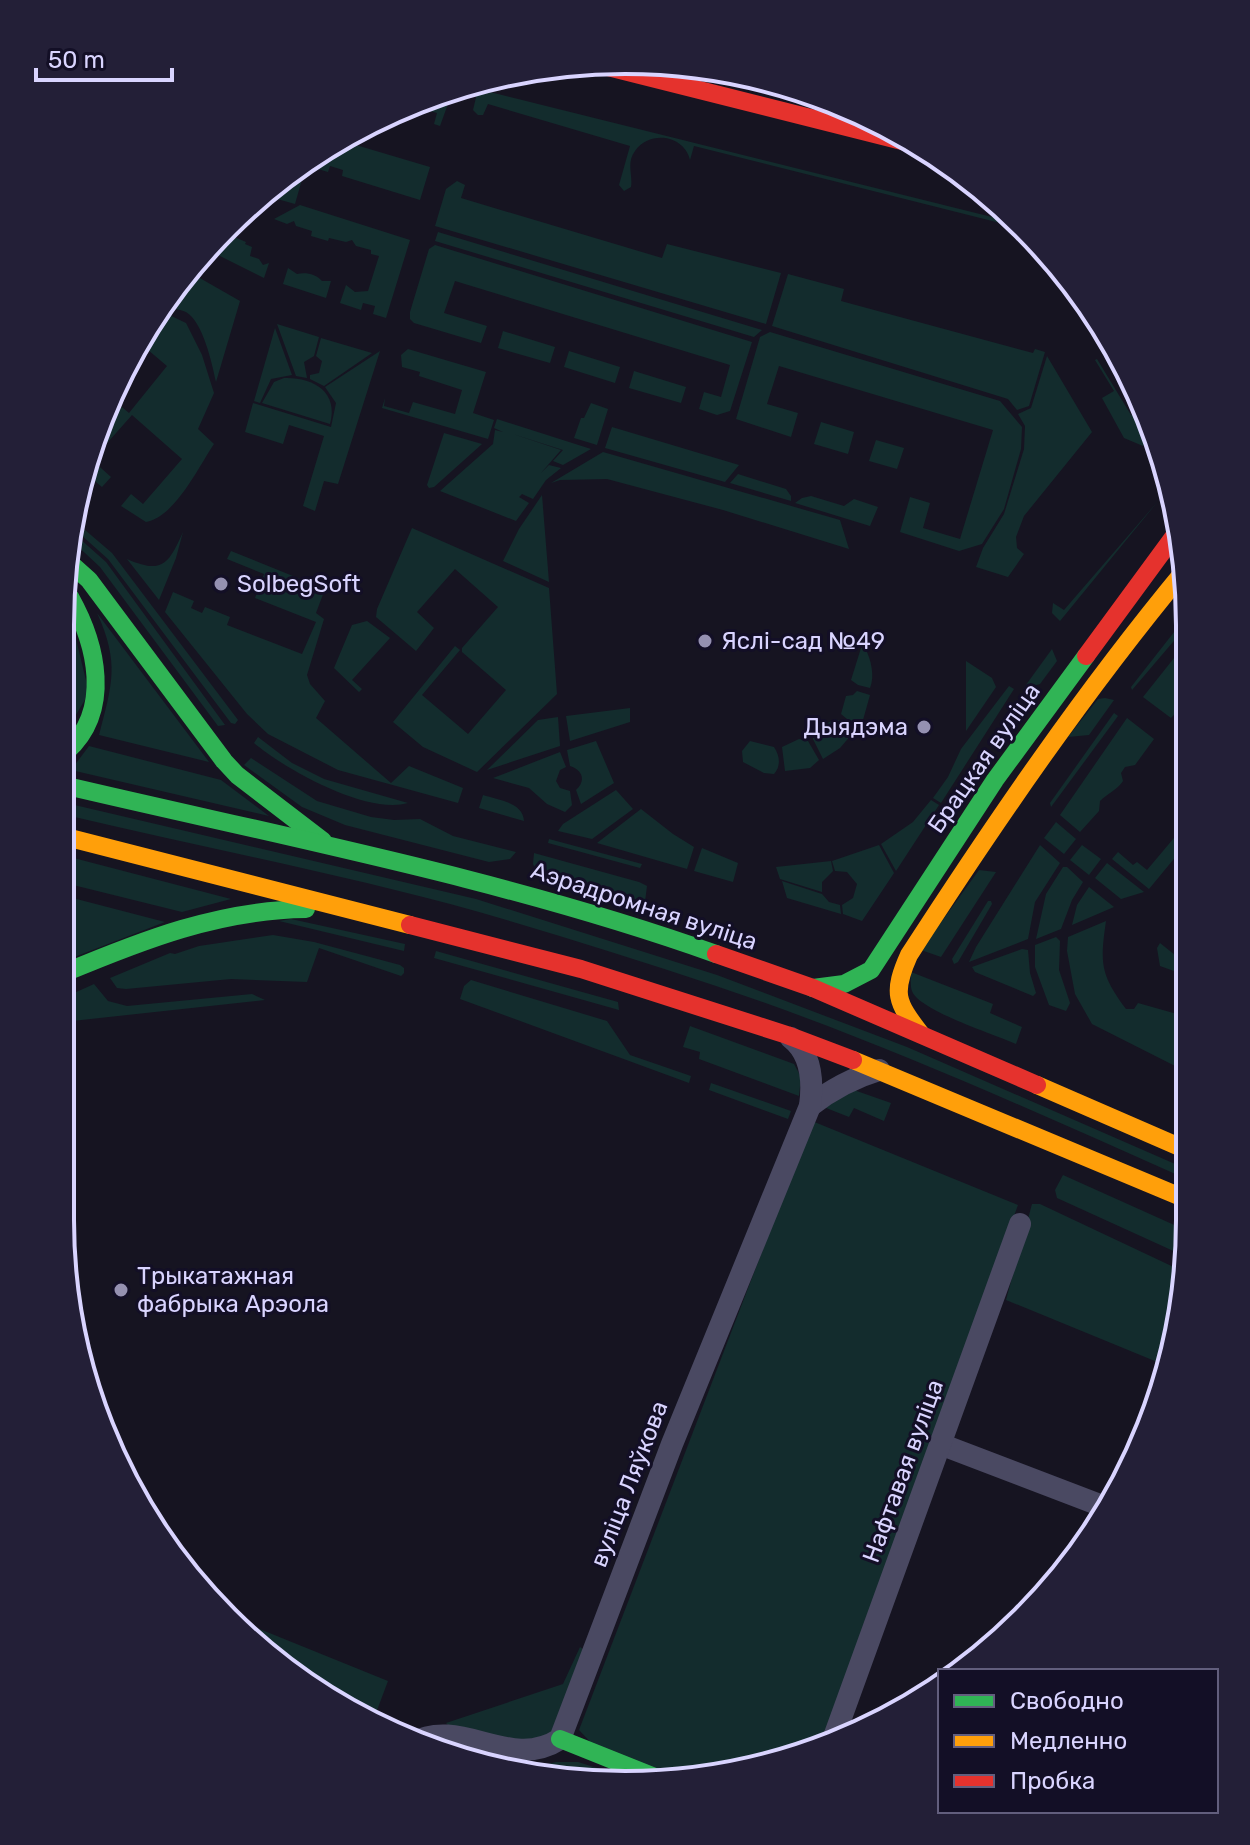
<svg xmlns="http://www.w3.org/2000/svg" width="1250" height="1845" viewBox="0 0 1250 1845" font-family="Rubik,sans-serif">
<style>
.green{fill:#132c2d}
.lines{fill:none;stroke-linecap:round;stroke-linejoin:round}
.street{stroke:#4a4962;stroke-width:22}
.fast{stroke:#30b455;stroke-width:18}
.slow{stroke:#ff9f0a;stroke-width:18}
.jam{stroke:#e5322d;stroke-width:18}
.poi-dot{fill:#9591b1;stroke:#130f26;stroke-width:3}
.labels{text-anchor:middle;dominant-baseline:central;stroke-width:6;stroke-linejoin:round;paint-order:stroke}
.poi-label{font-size:24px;fill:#d9d4ff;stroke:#130f26;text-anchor:start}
.street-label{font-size:24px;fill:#d9d4ff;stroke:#130f26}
.rim{fill:none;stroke:#d9d4ff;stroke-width:4}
</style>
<rect width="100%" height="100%" fill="#161421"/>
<g class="green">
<path d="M478,89L1024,225L1034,237L1026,242L1028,230L694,146L690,160C684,135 650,130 635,151C626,163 633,175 631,187L624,191L619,185L630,146L488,104L483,115H478L473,110Z"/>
<path d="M453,90L440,126L434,124L437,113L406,104Z"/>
<path d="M339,140L430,167L420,200L342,176L343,170L330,166L328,172L318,169L316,166L321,150Z"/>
<path d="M304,161L307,162L295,204L263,195Z"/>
<path d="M457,181L465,185L461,198L662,258L667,244L781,273L766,324L435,226L446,189Z"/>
<path d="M300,205L410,240L386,318L373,314L375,306L363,303L361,310L340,303L346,285L355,292L368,291L379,256L371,254V250L356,246L352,240L346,242L329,238L328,241L311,236L312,231L296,226L294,221L287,224L274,219Z"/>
<path d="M222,230L221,234L224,239L232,236L246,242L245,244L252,247L250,256L259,259L263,265L269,263L264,278L208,250Z"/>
<path d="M438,232L762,330L754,337L435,241Z"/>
<path d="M435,245L752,342L730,411L717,415L699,409L704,392L721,397L730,365L455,281L444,313L487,326L481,343L414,323L410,319V312L429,249Z"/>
<path d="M288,268L297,274C306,272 316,274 322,281H331L326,298L283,284Z"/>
<path d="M191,273L240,301L216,382C212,363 203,322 186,312C181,310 173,308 167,307Z"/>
<path d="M788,274L844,289L841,301L1033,353L1035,349L1045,352L1029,406L1017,410L1008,399L772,326Z"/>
<path d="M163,312L186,323L202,355L214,393L198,429L214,444C199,466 175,517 146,522L121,506L131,494L143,504L182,459L132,415L92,460L111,477L102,487L85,473L111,398L129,413L167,366L141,344Z"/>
<path d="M277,324L319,337L314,356L304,362L307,378L296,376Z"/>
<path d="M275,328L292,375L271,379L260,403L254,401Z"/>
<path d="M503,331L555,347L550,363L498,348Z"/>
<path d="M770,332L1000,401L1022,427L1021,449L1004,509L982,544L959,551L900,532L910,497L930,503L923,528L960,539L993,430L779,366L767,404L798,413L791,437L736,419L760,337Z"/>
<path d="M321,338L372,353L324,386L310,379V375L319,373L322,361L316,356Z"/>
<path d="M408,349L486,372L473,413L494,420L488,439L382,408L385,398L384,406L409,413L413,402L455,414L462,390L419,376L420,372L402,367L401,355Z"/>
<path d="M380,351L338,484L324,481L315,511L303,506L324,436L289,425L283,444L245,432L253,403L331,427L336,403L325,387Z"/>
<path d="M569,351L620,367L615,383L564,367Z"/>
<path d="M1047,356L1092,432L1024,516L1016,537L1017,548L1024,554L1008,577L976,567L983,548L1004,514L1024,449L1025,426L1018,414L1031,408Z"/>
<path d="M1097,359L1131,415L1138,413L1151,437L1143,446L1124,438L1102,398L1114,391L1095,360Z"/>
<path d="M634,371L686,387L681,403L629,388Z"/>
<path d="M284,378C312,377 339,391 330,424L262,403L274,382Z"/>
<path d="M591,403L608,409L597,445L574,438L581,418H584Z"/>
<path d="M497,419L591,449L563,465L553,461L563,450L513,434L561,450L541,473L549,465L561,468L546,480L533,499L522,494L519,497L529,503L516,521L440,491L493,444L495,430L503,432L494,428Z"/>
<path d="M821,422L854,432L848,454L814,444Z"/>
<path d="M612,427L739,465L725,482L605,448Z"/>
<path d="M444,433L482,444L434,487L429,488L427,485Z"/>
<path d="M876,440L904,448L897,469L869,461Z"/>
<path d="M603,452L840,520L849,549L723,510L607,479L560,480L551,483Z"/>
<path d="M738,474L786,489L791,496V501L730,483Z"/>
<path d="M542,495L549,582L503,561L519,529Z"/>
<path d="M811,496L844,506L854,499L878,507L870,526L795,503L802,498Z"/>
<path d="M1159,500L1060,621L1052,613L1053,603L1064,610Z"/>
<path d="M71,518L112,553L238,720L235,724L231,723L108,559L71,526Z"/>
<path d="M412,528L549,588L557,694L477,772L423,747L393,722L455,646L460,650L422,695L468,734L506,690L462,652V648L498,607L455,569L417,612L434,628L416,651L376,617L377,609Z"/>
<path d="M71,531L106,562L225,725L218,726L100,567L70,539Z"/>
<path d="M183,532L176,558L159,600L127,559C163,575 169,563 183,532Z"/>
<path d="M231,551L325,589L316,613L324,619L307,675L310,684L325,701L316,718L391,783L409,766L463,788L458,803L338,770L268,734L247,714L165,612L173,592L194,601L191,608L202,613L205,607L230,617L227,625L302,654L316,622L255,598L264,574L227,559Z"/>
<path d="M69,610L89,693L68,728Z"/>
<path d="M97,613L209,762L99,735C112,685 120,663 97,613Z"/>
<path d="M1189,613L1190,622L1132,690L1131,687Z"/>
<path d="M367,621L390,638L352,680L362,689L359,692L334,668L352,625Z"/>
<path d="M1190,638L1189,699L1171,718L1143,697Z"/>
<path d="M861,648H865C871,659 875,676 870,688L858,685L851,680Z"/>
<path d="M1052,649L1057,661L1040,684L1023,689Z"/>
<path d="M966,661L992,678L996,687L966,731Z"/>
<path d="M1009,686L1014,689L941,803L933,798L948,777L961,749Z"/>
<path d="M857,691L870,695L863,720L858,728L841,714L846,696L853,695Z"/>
<path d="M1105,698L1114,700L1089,735L1068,737L1098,699Z"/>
<path d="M630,708V722L570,741L566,716Z"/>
<path d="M1114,713L1118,716L1051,807L1050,803Z"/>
<path d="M558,717L560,746L487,770L538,720Z"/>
<path d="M1127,718L1154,739L1135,765L1125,767L1121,773L1123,781C1116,791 1108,793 1100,801L1099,811L1080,832L1060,815Z"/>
<path d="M833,720C841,719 853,724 852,734L840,748L823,759L813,739L814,731Z"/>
<path d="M258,737L292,763L324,779L408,803C366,815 285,769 254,743Z"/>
<path d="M799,739L808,741L819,760L810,768L785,771L782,747Z"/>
<path d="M596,741L614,783L581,804L576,790C586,781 583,770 570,766L567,750Z"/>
<path d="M750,741L774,747C780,756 781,766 774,774L764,773L743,762L742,751Z"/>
<path d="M89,746L221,780L269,816L71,770Z"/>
<path d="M560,752L566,767L560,770L556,781L560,788L570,791L572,805L565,812L547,804L529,788L493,778Z"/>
<path d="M251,758L317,801L371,817L394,820L420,819L453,836L516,852L510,859L489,862L345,825L302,807L244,765Z"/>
<path d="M616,790L633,809L592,839L558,831L563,824Z"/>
<path d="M483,795C498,800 523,802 524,821L479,808Z"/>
<path d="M931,800L939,805L896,871L881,844L913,822Z"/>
<path d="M66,803L476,899L717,975L907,1047L1182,1167V1177C1029,1109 875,1039 716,986C638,960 559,935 479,912C343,874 204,848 66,815Z"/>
<path d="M641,809L673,834L694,847L687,869L597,843Z"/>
<path d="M1056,822L1076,839L1064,854L1044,838Z"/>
<path d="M1179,832L1187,838V843L1149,889L1112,859L1118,852L1133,865L1137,862L1147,870Z"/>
<path d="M549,839L642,864L640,868L548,843Z"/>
<path d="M879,845L894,873L862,921L843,914L842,905L853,898L857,884L847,872L835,871L832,861Z"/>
<path d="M1040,845L1060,863L1035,902L1028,939L969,962L976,947Z"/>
<path d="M1082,845L1101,859L1089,875L1070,860Z"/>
<path d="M702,848L738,863L733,882L694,871Z"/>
<path d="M534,853L639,882L647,886L645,902L537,872L533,864Z"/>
<path d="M66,856L231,899L182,912L65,883Z"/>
<path d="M831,861L833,871L822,882V892L780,879L776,867Z"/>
<path d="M1107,863L1144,892L1121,899L1095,878Z"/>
<path d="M1063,867H1067L1083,882L1072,900L1061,929L1036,939L1046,894Z"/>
<path d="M979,870L996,872L941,957L921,950Z"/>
<path d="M782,881L822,894L829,902L840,905L841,914L787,898Z"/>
<path d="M1089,887L1114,907L1072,925L1077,905Z"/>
<path d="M65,896L165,922L64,961Z"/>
<path d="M988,901H991L992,904L958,962L954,964L952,959Z"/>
<path d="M291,919L405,944L404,951L279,921Z"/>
<path d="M1106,921C1100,963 1100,974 1126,1009H1134L1138,1003L1184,1016L1183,1070L1092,1024L1075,994L1067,951L1068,937Z"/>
<path d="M273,935L314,942L400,965L404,968V973L401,976L319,948L307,982L231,979L126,989L117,988L110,978L170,953L175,954L199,946Z"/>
<path d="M1056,937L1060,941L1059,970L1070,1003L1066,1011L1049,1005L1035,967V945Z"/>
<path d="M1160,943L1185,963V975L1160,966L1157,948Z"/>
<path d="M1022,949L1028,950L1030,973L1036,993L1033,996L975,972L972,967Z"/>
<path d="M436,951L618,1002L619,1010L434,958Z"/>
<path d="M911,972L993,1004L990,1013L1022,1027L1016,1044C996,1035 918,1010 912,991C910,986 911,977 911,972Z"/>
<path d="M471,980L607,1021L630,1055L691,1076L689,1083L460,999L464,986Z"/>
<path d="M94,984L108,1001L127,1006L252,994L265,1000L63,1022V998Z"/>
<path d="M690,1026L794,1064L801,1077L799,1096L699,1059L700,1052L683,1047Z"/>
<path d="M711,1083L791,1111L788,1119L709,1090Z"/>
<path d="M851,1089L891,1103L884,1121L854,1108L849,1117L821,1106Z"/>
<path d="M812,1121L1018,1205L822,1742L736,1774L675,1778L596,1748L579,1730Z"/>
<path d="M1063,1175L1181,1228L1180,1254L1057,1198L1055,1190Z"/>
<path d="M1032,1204H1040L1180,1270L1179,1330L1167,1366L1006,1300Z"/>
<path d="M235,1619L388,1681L373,1721L281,1668Z"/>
<path d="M580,1647L583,1649L551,1734L525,1745L450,1727L446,1723L563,1684Z"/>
<path d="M450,1747L511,1764L533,1768L556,1762H578L623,1776L622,1782L588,1784L434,1748Z"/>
</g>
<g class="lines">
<g class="street">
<path d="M810,1106C832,1089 852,1078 879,1070"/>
<path d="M940,1444L1105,1507"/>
<path d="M834,1737L1020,1224"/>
<path d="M412,1743C462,1716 509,1772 560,1739L672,1444L810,1106C813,1083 812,1054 791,1038"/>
</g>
<g class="fast">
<path d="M70,563L89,580L224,761L237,775L323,841"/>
<path d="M67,751C112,710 97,645 70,597"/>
<path d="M67,786C284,837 505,879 716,954"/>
<path d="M64,973C143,940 219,910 306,909"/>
<path d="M813,988L844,984L871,970L995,780L1086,656"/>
<path d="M560,1739L660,1779"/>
</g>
<g class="slow">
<path d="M66,837L410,925"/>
<path d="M921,1034C896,1002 892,993 909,955C995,822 1084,692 1185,570"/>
<path d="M853,1060L1181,1197"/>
<path d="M1037,1085L1182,1148"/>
</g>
<g class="jam">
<path d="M592,63L922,146"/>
<path d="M1086,656L1180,528"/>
<path d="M410,925L581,969L787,1035L853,1060"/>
<path d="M716,954L813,988L1037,1085"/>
</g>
</g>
<g class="poi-dot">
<circle cx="221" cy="584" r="8"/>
<circle cx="705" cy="641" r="8"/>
<circle cx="924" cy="727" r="8"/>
<circle cx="121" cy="1290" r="8"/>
</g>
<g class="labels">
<g class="poi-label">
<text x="237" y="584">SolbegSoft</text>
<text x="721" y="641">Яслі-сад №49</text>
<text x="908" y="727" text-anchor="end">Дыядэма</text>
<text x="137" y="1276">Трыкатажная<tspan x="137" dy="28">фабрыка Арэола</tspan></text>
</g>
<g class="street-label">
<text transform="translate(984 758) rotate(-55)">Брацкая вуліца</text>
<text transform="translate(644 906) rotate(18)">Аэрадромная вуліца</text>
<text transform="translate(903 1471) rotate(-70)">Нафтавая вуліца</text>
<text transform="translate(629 1484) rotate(-69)">вуліца Ляўкова</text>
</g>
</g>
<path d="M0 0H1250V1845H0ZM625 74H625A551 551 0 0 1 1176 625V1220A551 551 0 0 1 625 1771H625A551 551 0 0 1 74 1220V625A551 551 0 0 1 625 74Z" fill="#231f37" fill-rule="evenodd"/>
<path class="rim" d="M625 74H625A551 551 0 0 1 1176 625V1220A551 551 0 0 1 625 1771H625A551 551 0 0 1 74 1220V625A551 551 0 0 1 625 74Z"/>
<rect x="938" y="1669" width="280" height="144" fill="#130f26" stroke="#625e7d" stroke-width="2"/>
<rect x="954" y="1695" width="40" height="12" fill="#30b455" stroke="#625e7d" stroke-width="2"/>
<text x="1010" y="1709" font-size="24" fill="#d9d4ff">Свободно</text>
<rect x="954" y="1735" width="40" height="12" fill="#ff9f0a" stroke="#625e7d" stroke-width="2"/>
<text x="1010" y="1749" font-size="24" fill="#d9d4ff">Медленно</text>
<rect x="954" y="1775" width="40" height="12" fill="#e5322d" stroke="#625e7d" stroke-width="2"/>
<text x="1010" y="1789" font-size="24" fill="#d9d4ff">Пробка</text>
<path d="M36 68v12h136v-12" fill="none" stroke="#d9d4ff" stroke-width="4"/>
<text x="48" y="68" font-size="24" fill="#d9d4ff" stroke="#130f26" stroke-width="6" paint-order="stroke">50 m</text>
</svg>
